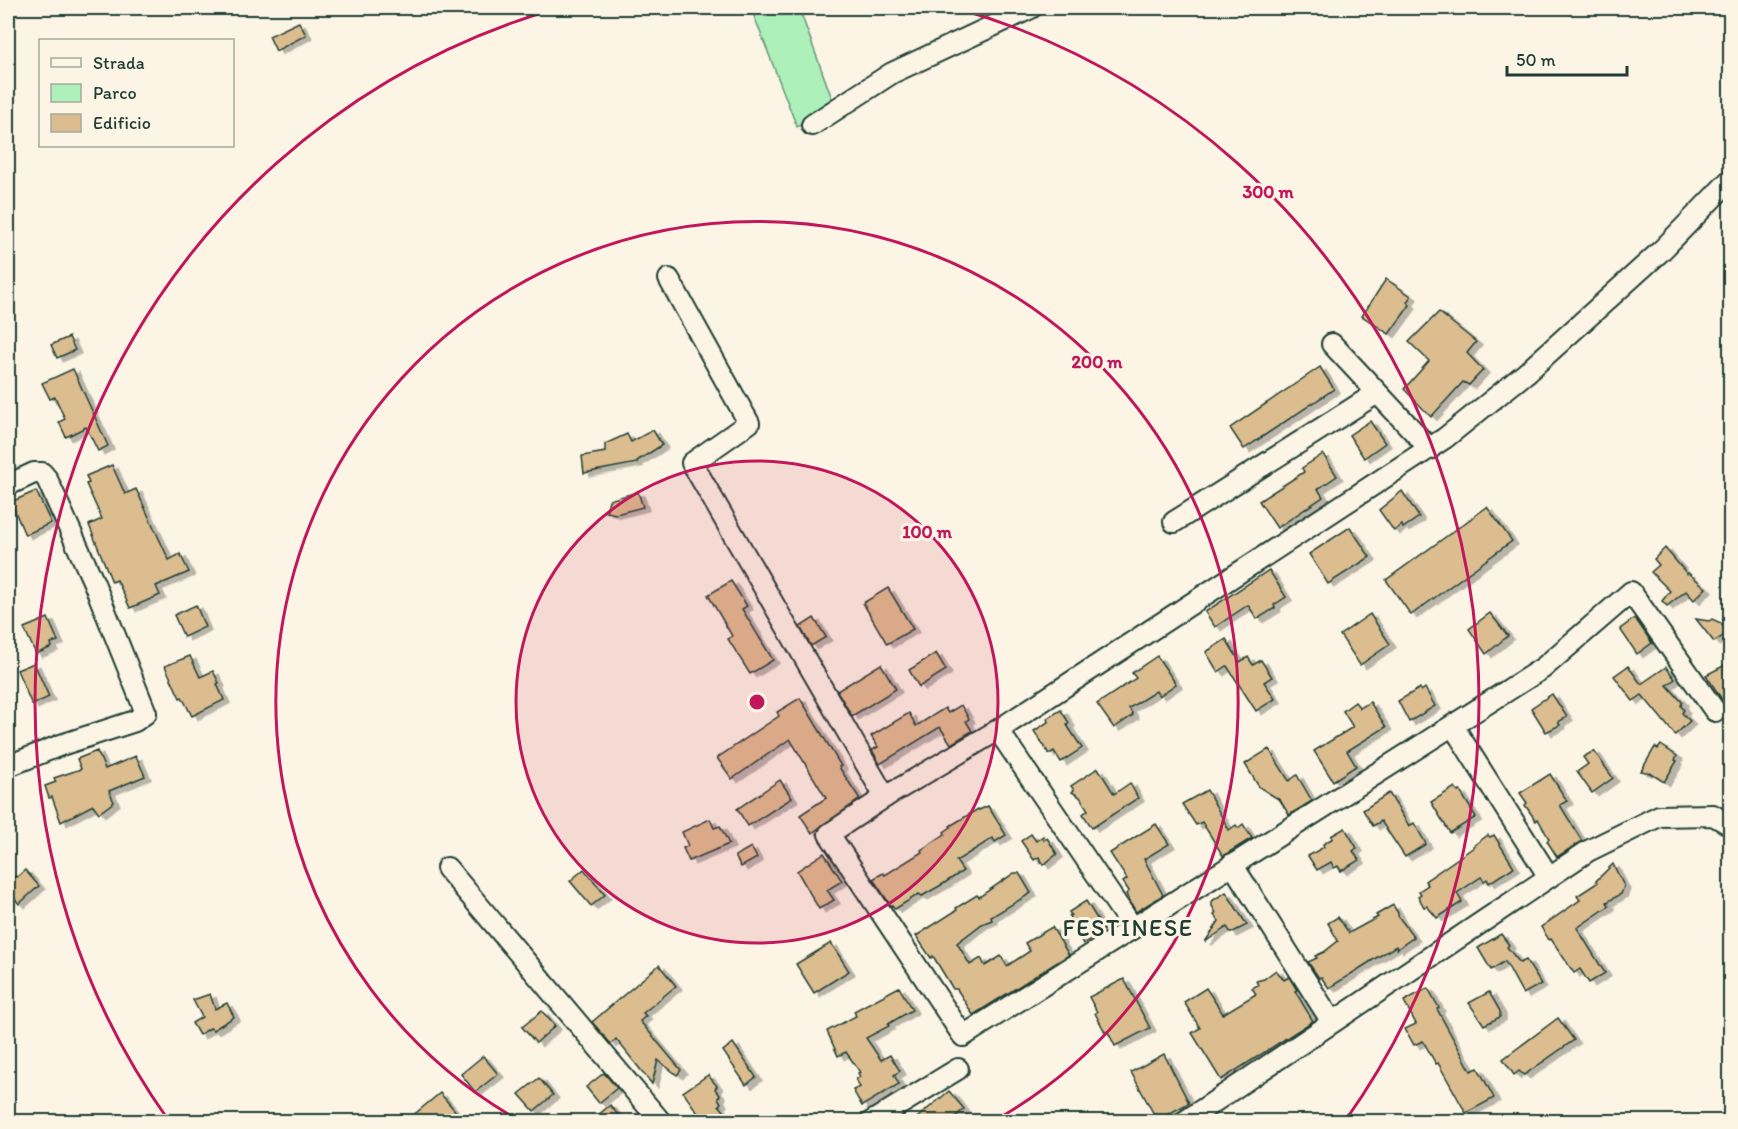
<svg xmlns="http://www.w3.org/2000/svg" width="1738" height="1129" viewBox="0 0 1738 1129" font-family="Itim,sans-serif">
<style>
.green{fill:#adf0ba;stroke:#669677;stroke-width:1.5}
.building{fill:#dcbd8f;stroke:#1f3d34;stroke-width:1.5;filter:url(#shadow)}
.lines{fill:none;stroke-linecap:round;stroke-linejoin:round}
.minor-casing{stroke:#1f3d34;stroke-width:24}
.minor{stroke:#fcf5e5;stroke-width:20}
.ring{fill:none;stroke:#c2185b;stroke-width:3}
.labels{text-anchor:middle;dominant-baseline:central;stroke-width:6;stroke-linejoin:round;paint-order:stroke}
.quarter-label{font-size:24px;letter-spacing:1.5px;fill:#1f3d34;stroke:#fcf5e5}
.centre{fill:#c2185b;stroke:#fcf5e5;stroke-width:3}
.ring-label{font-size:18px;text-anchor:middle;font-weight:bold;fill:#c2185b;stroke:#fcf5e5;stroke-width:6;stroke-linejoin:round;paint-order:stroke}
</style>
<defs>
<filter id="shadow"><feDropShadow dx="6" dy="3.5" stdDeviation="0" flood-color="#0004"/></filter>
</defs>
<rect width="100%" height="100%" fill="#fcf5e5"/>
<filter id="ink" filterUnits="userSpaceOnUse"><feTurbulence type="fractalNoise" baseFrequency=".0167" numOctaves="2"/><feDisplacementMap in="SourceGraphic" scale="12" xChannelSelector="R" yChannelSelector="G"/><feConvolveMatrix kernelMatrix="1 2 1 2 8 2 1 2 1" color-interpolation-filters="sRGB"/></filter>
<g filter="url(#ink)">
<path class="green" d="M751,8H799L834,104L797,127Z"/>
<g class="building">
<path d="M299,22L306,35L276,51L269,36Z"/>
<path d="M1386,279L1411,296L1407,302L1410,305L1389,334L1362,316Z"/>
<path d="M1439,312L1476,342L1467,353L1483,370L1469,385L1463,382L1431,417L1404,389L1429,361L1409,342Z"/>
<path d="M69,337L75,350L57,358L51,345Z"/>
<path d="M1320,367L1334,389L1244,449L1230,428Z"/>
<path d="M73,369L108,446L98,451L86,427L66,437L59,422L65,419L55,397L50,399L42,383Z"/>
<path d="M1370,421L1385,443L1364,458L1349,435Z"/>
<path d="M653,430L662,445L637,461V463L584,473L582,456L605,452V444L627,434L631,442Z"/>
<path d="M1323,454L1337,476L1318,489L1323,497L1277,528L1259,501L1304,472L1302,468Z"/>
<path d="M112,465L125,494L136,489L169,560L180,554L189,572L156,586L160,595L130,608L117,580L112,582L89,525L102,519L86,484L89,483L86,476Z"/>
<path d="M36,491L51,523L25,535L11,502Z"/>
<path d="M1402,491L1419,517L1403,528L1402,525L1394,531L1379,510Z"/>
<path d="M638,492L643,507L616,514L606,512L609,500Z"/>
<path d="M1487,507L1512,541L1411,615L1386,580Z"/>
<path d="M1350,527L1370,557L1328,584L1309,554Z"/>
<path d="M1665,548L1687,574L1688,573L1706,588L1694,600L1686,591L1667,606L1662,601L1670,591L1651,572L1659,565L1654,559Z"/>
<path d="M1269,570L1286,597L1274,605L1275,608L1257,619L1248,605L1215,627L1205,612Z"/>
<path d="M731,581L747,606L742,609L773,660L750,674L728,639L732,636L708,595Z"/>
<path d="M888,588L913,629L887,644L863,603Z"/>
<path d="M196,605L205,627L184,637L174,615Z"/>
<path d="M1490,613L1508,636L1486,654L1469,629Z"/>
<path d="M1370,614L1390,644L1360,665L1340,635Z"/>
<path d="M48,618L58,641L51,643L52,647L36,654L24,628Z"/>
<path d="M814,618L826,637L811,646L800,627Z"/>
<path d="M1635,618L1652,643L1637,654L1620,629Z"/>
<path d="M1696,619L1709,621L1712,619L1721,623L1727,633L1714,642Z"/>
<path d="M1226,639L1240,662L1248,657L1253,665L1261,660L1272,677L1264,682L1275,699L1256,711L1227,666L1218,672L1206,652Z"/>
<path d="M936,653L946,670L919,687L909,670Z"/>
<path d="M190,656L200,677L213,671L219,683L217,684L224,700L192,716L182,697L180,698L165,666Z"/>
<path d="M1157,656L1176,684L1159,696L1156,691L1129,708L1133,715L1114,728L1097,704L1136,678L1132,673Z"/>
<path d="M1731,662V719L1725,704L1706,675Z"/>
<path d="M34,663L49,697L32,705L17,670Z"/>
<path d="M881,664L896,689L852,716L837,691Z"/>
<path d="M1628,666L1641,684L1666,667L1675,679L1667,685L1682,702L1681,706L1684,710L1682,713L1690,721L1675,735L1642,695L1633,701L1614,676Z"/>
<path d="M1420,688L1421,691L1425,688L1435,706L1409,722L1398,701Z"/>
<path d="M1552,694L1567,717L1558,722L1560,725L1546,732L1531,708Z"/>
<path d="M800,698L841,766L839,767L860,799L812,833L800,815L826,798L790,739L732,779L717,758L779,716L777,712Z"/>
<path d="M1355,702L1360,708L1370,702L1386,727L1347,751L1356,766L1333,781L1314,751L1353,727L1343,711Z"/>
<path d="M961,705L969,719L966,721L972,731L951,744L940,727L880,764L872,750L878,747L871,736L909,713L916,726L945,708L948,713Z"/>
<path d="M1061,710L1069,723L1067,725L1082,748L1061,762L1054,751L1049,754L1034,731L1048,722L1047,718Z"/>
<path d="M1661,745L1677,756L1675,760L1677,761L1664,782L1650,773L1641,771L1655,747L1658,749Z"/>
<path d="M1269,749L1289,781L1297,775L1312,801L1289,815L1280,800L1259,787L1245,764Z"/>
<path d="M97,751L105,769L136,756L145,776L109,791L114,802L99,813L93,805L61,822L52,797L49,798L45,786L56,782L54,778L81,769L77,759Z"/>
<path d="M1594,751L1613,778L1592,793L1577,772L1588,764L1583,757Z"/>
<path d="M1098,768L1114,794L1130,783L1138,798L1092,828L1083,814L1088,810L1080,797L1072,792L1074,790L1071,786Z"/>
<path d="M1550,774L1567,801L1560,805L1582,841L1557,857L1547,841L1549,839L1538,819L1536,821L1525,805L1527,803L1520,793Z"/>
<path d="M780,780L792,798L748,826L737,809Z"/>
<path d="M1455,787L1458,792L1460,791L1476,817L1450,833L1431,802Z"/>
<path d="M1207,790L1229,830L1236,825L1238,828L1243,824L1252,838L1223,856L1202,822L1196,825L1182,804Z"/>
<path d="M1389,793L1409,826L1414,823L1426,844L1405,857L1381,821L1373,826L1363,810Z"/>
<path d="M988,806L1006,835L995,842L993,838L956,861L963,871L943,884L922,896L919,894L895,909L892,905L891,906L873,879L883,873L885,875L922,852L921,850L945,834L944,832L951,827L950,826L978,809L979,810Z"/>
<path d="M710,819L714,828L720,826L729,844L689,861L683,848L688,846L682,832Z"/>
<path d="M1156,824L1169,844L1144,859L1163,895L1136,912L1126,894L1129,891L1123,882L1127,879L1110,853Z"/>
<path d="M1345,828L1357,848L1353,851L1359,860L1341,871L1338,866L1334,868L1331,862L1317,870L1308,856L1324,847L1323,844L1333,838L1331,836Z"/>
<path d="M1031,834L1036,841L1043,836L1044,840L1047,838L1057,854L1043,865L1039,857L1034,860L1021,841Z"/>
<path d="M1488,835L1490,837L1494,835L1514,867L1489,883L1487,879L1484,881L1481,877L1457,893L1462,902L1437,918L1427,906L1424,907L1418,896L1421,894L1419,891L1428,885L1425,881L1474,847L1473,846Z"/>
<path d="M751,847L757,858L741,867L735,856Z"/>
<path d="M824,853L842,881L827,890L834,900L819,909L797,871Z"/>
<path d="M1613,864L1624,886L1621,894L1607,902L1609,906L1577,928L1605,973L1589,983L1580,969L1574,973L1551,939L1549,940L1541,927L1580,900L1577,896L1597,883L1596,881Z"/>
<path d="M584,869L605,895L591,906L570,881Z"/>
<path d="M25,870L39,886L19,904L8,891V884L15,876L17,877Z"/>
<path d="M1014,873H1019L1031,893L991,917L992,920L982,924L957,943L970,965L981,958L985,966L1001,956L1007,966L1030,951L1025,943L1052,927L1069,955L973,1015L957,989H953L933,956L931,958L916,936L957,910L956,908L977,895L979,897Z"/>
<path d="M1226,892L1247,925L1231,933L1227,927L1205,942L1219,921L1214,915L1216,913L1212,906V901Z"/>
<path d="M1086,901L1104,930L1083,944L1069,916L1071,915L1069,912Z"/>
<path d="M1393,905L1398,913V916L1414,937L1397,949L1396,946L1376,958L1329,988L1321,977L1319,978L1308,962L1317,958L1315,956L1324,952L1338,941L1328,923L1338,917L1349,933L1378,917L1376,915Z"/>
<path d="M1501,934L1509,945L1507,947L1520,963L1526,960L1541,984L1523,994L1505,961L1491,970L1478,948Z"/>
<path d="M831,943L849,971L814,993L796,964Z"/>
<path d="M659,965L676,986L643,1013L646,1016L640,1021L681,1070L677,1075L658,1060L652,1084L616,1039L611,1044L592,1022Z"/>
<path d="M1276,970L1284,980L1289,977L1297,990L1295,991L1313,1021L1221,1080L1192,1033L1200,1028L1184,1002L1206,988L1223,1014L1256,994L1252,988L1258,985L1256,981L1264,979Z"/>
<path d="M1124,979L1150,1028L1115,1046L1108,1032H1105L1095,1013L1097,1012L1089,997Z"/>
<path d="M899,987L912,1010L888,1024L889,1026L866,1038L881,1060L890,1055L900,1071L894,1075L899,1084L862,1106L853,1090L860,1087L856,1079L860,1077L858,1073L860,1072L846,1052L838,1056L827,1031L856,1016L854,1011Z"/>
<path d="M1428,988L1439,1008L1437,1009L1471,1071L1478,1068L1494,1098L1466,1113L1438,1063L1436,1064L1423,1041L1414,1045L1405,1029L1416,1024L1404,1001Z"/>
<path d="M1489,992L1500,1011V1017L1484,1025L1469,1003Z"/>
<path d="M210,994L215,1009L227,1003L234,1017L213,1030L210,1028L199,1035L192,1023L202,1017L193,1000Z"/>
<path d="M542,1011L555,1026L536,1043L522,1027Z"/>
<path d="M1558,1018L1574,1040L1524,1075L1519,1071L1514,1075L1503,1059Z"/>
<path d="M733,1043L756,1077L746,1085L723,1051Z"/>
<path d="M1164,1054L1189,1103L1157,1120L1131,1072Z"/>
<path d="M483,1056L498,1074L475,1092L461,1074Z"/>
<path d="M604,1073L617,1088L599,1103L586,1087Z"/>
<path d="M708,1075L717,1086L715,1089L720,1095L718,1098L721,1103L719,1105L728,1116L721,1122H704L683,1092Z"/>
<path d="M539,1078L553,1095L534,1111L519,1094Z"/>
<path d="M949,1091L964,1109L949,1122H912Z"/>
<path d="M440,1093L457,1113L446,1122H405Z"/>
<path d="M610,1105L624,1122H590Z"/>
</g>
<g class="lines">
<g class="minor-casing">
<g id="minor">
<path d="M812,125L892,73L1031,8"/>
<path d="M669,279L749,423L692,463L885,797"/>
<path d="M1332,344L1430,449"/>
<path d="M8,485L34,473H42L47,479L94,583L146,713L135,721L61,745L8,766"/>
<path d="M1174,522L1377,393"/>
<path d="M1715,711L1631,592L1543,668L963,1036L829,834L885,797L998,730L1445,438L1526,373L1662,250L1730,180"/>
<path d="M1453,726L1549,877"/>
<path d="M998,730L1133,928"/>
<path d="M1232,864L1332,1022"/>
<path d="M447,868L661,1122"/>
<path d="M871,1122L958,1069"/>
<path d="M1184,1122L1588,851L1659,816L1713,815L1730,825"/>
</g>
</g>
<use href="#minor" class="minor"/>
</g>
</g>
<circle cx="757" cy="702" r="241" fill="#c2185b" fill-opacity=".12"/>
<g class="ring">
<circle cx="757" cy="702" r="241"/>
<path d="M520 1121A481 481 0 1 1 994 1121"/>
<path d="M169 1121A722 722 0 0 1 558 8M956 8A722 722 0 0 1 1345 1121"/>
</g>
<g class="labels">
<g class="quarter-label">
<text x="1128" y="927">FESTINESE</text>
</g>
</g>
<circle cx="757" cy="702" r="9" class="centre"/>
<g class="ring-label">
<text x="1268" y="198">300 m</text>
<text x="1097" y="368">200 m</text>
<text x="927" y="538">100 m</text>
</g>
<rect width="1738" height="1129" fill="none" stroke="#fcf5e5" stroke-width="30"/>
<rect x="15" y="15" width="1708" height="1099" fill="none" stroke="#1f3d34" stroke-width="2" filter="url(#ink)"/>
<rect x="39" y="39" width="195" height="108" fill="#fcf5e5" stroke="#a4ab9e" stroke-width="1.5"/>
<rect x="51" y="58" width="30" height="9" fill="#fcf5e5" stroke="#a4ab9e" stroke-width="1.5"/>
<text x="93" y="69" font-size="18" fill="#1f3d34">Strada</text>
<rect x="51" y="84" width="30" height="18" fill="#adf0ba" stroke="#a4ab9e" stroke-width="1.5"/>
<text x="93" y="99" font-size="18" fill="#1f3d34">Parco</text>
<rect x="51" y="114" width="30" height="18" fill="#dcbd8f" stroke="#a4ab9e" stroke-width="1.5"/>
<text x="93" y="129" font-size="18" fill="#1f3d34">Edificio</text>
<path d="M1507 66v9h120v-9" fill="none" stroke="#1f3d34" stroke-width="3"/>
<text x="1516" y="66" font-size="18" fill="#1f3d34" stroke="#fcf5e5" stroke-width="4.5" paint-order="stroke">50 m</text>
</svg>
